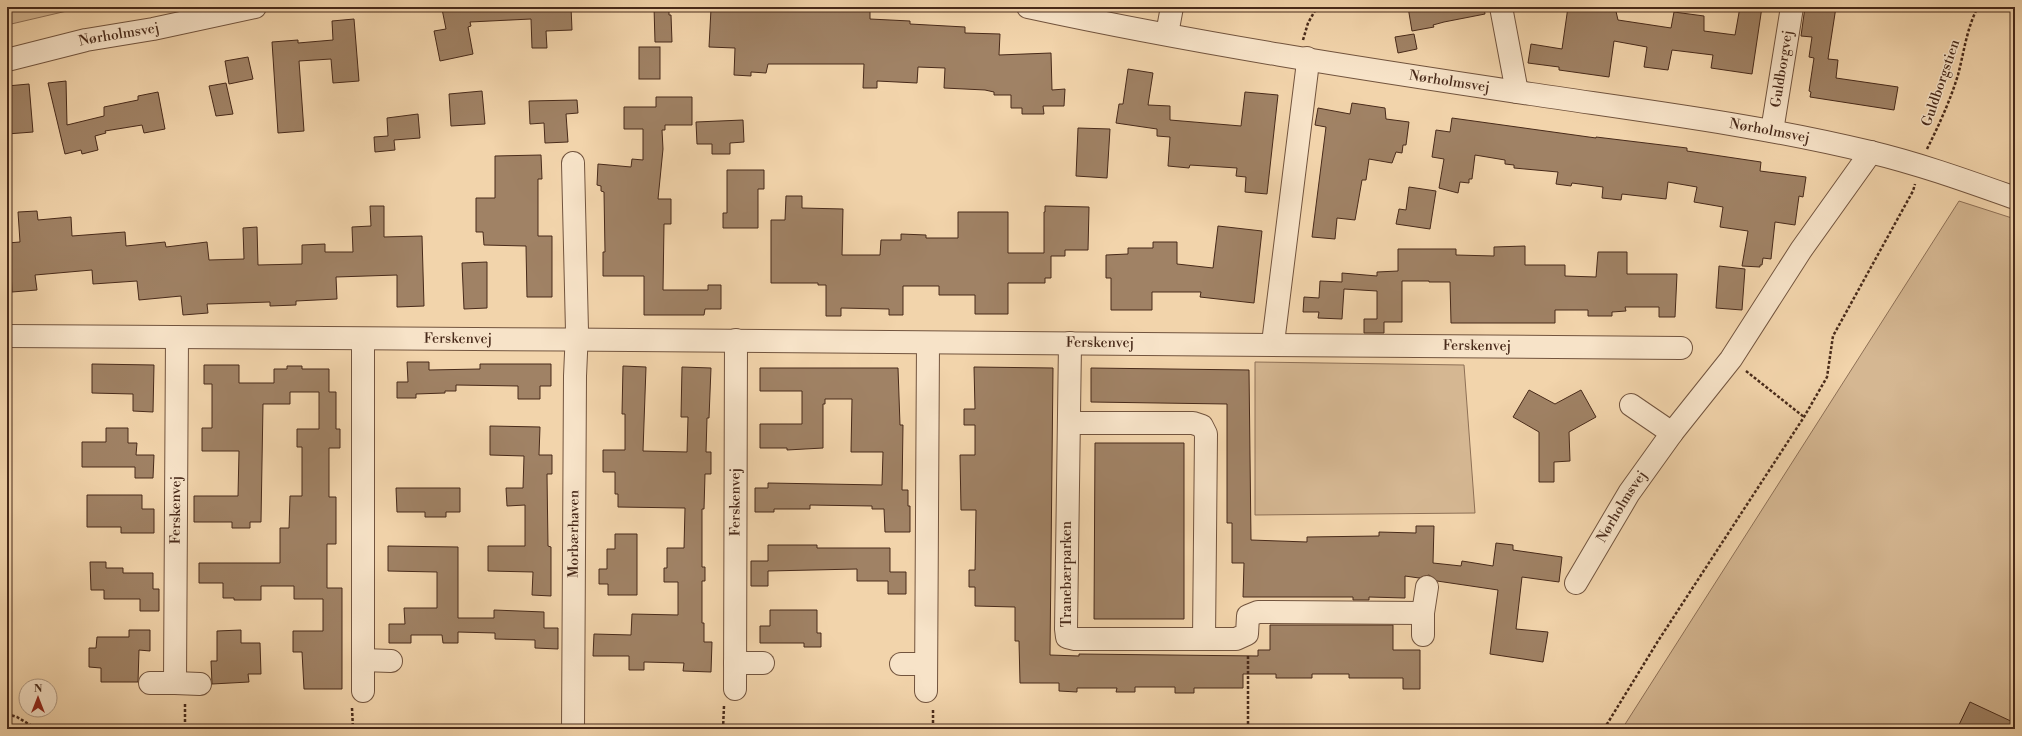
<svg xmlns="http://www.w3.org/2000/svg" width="2022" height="736" viewBox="0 0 2022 736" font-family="'Libre Bodoni',serif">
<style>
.green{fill:#d5b792;stroke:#8e7056}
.building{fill:#a08265;stroke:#482a1a}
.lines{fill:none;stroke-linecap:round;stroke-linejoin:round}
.minor-casing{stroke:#72543e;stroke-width:24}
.path{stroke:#482a1a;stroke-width:2.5;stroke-dasharray:3 2;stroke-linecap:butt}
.minor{stroke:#f7e3c8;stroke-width:22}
.labels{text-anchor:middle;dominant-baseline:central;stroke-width:3;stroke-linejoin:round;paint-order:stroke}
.street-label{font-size:14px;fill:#482a1a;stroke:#f7e3c8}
</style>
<rect width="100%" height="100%" fill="#f2d4ab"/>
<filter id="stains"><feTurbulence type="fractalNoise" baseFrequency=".005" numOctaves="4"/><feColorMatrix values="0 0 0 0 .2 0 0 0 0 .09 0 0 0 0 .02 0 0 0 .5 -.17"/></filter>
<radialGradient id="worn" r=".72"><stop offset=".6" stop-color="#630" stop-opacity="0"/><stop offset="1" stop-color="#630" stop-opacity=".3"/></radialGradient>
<g class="green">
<path d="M7,7H84L7,25Z"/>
<path d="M1959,201L2015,219V729H1622Z"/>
<path d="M1255,362L1464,365L1475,513L1255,515Z"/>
</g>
<g class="building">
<path d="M450,7H571L572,30L546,31L547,48H532L531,19L470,22L471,26L468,27L473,54L440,61L434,31L446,29L442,9Z"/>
<path d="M654,7H669V15H671L672,42H655Z"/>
<path d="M764,7L870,11V19L910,21V24L965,27V33L1000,34L999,55L1051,53L1052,90L1065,89L1064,106H1043L1044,114H1022V108H1011V95H994V92L985,90L944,88L945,68L918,67L917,83L877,81V88H863L864,64H768L766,73L751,72V76L734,75L735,48L709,47L711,9L764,11Z"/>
<path d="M1408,7H1484L1485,14L1444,22L1433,25L1434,27L1412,31Z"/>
<path d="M1568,7H1615L1618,20L1671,28L1674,12L1704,16V31L1735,35L1740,7H1762L1752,74L1711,68L1713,55L1672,50L1668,70L1644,67L1647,47L1614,41L1609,77L1559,70V67L1528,63L1531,44L1562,49Z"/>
<path d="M1805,7H1836L1828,59L1838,60L1836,78L1898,87L1894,110L1810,97L1811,92L1809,91L1814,58L1809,57L1812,37L1801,36Z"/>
<path d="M354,19L359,81L333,83L331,59L299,61L304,131L278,133L272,42L298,40V43L333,40L332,21Z"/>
<path d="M1414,34L1417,49L1398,53L1395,37Z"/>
<rect x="639" y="47" width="21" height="32"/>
<path d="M248,57L253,79L229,84L225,61Z"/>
<path d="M1128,69L1153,73L1148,105L1170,106V120L1241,126L1245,92L1278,95L1267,194L1245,192L1246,177L1236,176L1237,168L1190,165L1189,168L1168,166L1170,137L1157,136V129L1116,123L1119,104H1123Z"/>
<path d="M66,81L67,125L104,116V107L138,100V96L158,92L165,129L144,133L142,125L105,131L106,133L95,136L98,150L82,154L81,150L65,154L48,83Z"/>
<path d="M226,83L233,114L216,116L209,86Z"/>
<path d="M29,84L33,132L7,134V86Z"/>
<path d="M482,91L485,124L451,126L449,94Z"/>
<path d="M656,97H692V125H665V130H662L663,149L658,199H671V224H664L663,290H708V285H721V309H705L704,315H644V276H603V252H605L604,192L601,191V186L597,185L598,164L631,167L632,159L643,160V129H624V107H656Z"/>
<path d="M577,100L578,113L566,114L568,142L545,143L544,123L530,124L529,101Z"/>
<path d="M1352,103L1385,108L1386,119L1409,122L1406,145H1403L1402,153L1396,152L1392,163L1369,159L1366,180H1362L1355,220L1337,218L1335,239L1312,237L1326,127L1315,125L1318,108L1350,114Z"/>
<path d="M418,114L420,138L394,140L395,150L375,152L374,137L388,136L387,118Z"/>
<path d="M1452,118L1596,138V137L1687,148V151L1761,162L1760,171L1806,177L1803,197L1799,196L1795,225L1775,222L1771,259L1763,258L1762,265H1760V267L1742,266L1748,231L1720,227L1723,207L1694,202L1697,187L1668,182L1666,199L1622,194L1621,200L1602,198L1603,187L1572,183L1571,186L1556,184L1558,172L1514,168V165L1505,164V160L1475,155L1472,179H1469V183L1460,182L1458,193L1439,188L1444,159L1432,157L1436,130L1450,132Z"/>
<path d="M743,120L744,142L730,143V154H712V144H697L696,122Z"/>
<path d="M1078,128L1110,129L1107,178L1076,176Z"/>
<path d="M541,155L542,179H538V236H552V297H527L526,246L484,245L483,232H476V198H495V156Z"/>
<path d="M727,170H764V189H758V228H723V213H727Z"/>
<path d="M1409,187L1436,191L1430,229L1396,224L1399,209L1406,210Z"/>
<path d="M786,196H802V208L843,209L842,255H880L881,240H901V234L926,235V238H958V212H1008V253H1044V212H1045V206L1089,207L1088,250H1065V256H1051V278H1045V283H1008V314H975V295H939V286H903V315H889V309L841,308V316H826V285H818V283H771V220H785Z"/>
<path d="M370,206H384V237L422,236L424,306L397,307V275L336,277L337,299L296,301V305L270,306V302L207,304L208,313L183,315L181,296L139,300L137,281L93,284L92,270L35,275L37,290L12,292L11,271H7V243L20,242L18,212L37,211L38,220L71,217L72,236L125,232L126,246L165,242L166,247L207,242L209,260L244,259L243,228L257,227L258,265L302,264V245L325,244V252H353L352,227L371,226Z"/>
<path d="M1218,226L1262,231L1254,303L1200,297L1201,292H1152V310H1111V278H1106V255L1128,254V248H1153V242H1177V264L1213,268Z"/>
<path d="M1525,246V265H1565V276L1596,277L1598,252H1627V274H1677L1675,317H1659V307H1625L1626,311L1612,312V316H1588V310H1555V323H1451L1450,282H1429V281H1402V322H1384V333H1364V319H1377V291L1344,289L1342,319L1318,318L1319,312H1303L1304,297L1319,298L1320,281L1342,282V273L1377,276V272L1398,271V249H1456V255L1494,256V247Z"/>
<path d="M487,262V308L464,309L462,263Z"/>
<path d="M1719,266L1745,269L1742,310L1716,308Z"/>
<path d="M407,362H429V370L480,369V364H551V386H540V399H518V386L456,385V391H445V393L416,394V398H397V382H408Z"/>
<path d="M92,364L154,365L153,412L133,411V394L92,393Z"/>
<path d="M204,365H239V383H274V369H287V366H302V369H329V392H336V429H340V448H329V497H336V544H327V588H342V689H304L302,652H293V631H323V599H294V586H261V600H234V598H223V583H199V563H280V528H289L290,496H302V447H297V429H319V392H290V404H263L261,522H250V528H232V522H194V496H238L239,451H202V428H212V384H204Z"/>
<path d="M623,366L646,367L643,451L687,452L688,417H681L682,367L711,368L709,418H707L706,452H711V474H705L704,509H702V567H705V581H702V623H704V642H712L711,672L683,671L684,663L644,662V670H629V656H593L594,634L631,635L632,614L678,615V582H664V568H667V548H684L685,508L618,507V494H615V472H603V450H625V414H622Z"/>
<path d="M974,367L1053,368L1050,655L1079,656V654L1258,656V650H1270V625H1393V650H1420V689H1403V678H1349V674H1312V678H1276V674H1243V688H1194V693H1175V687H1135V692H1116L1117,688H1077V692L1059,691V683H1020L1019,641H1015V607L975,606V587H969V570H975L976,510H961L960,455H975V425H964V409H975Z"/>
<path d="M760,368H898L900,425H903L902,490H908V506H910V532H885L884,509H872V506L810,505V509H774V512H755V488H768V483L882,485L883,452H851L852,399H825V404H823V448L787,450V448H760V424H802V391H760Z"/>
<path d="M1091,368L1249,370L1251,540L1307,542V537L1379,536V532L1416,533V526H1434L1433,563L1461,566L1462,561L1493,566L1496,543L1513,545V550L1562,557L1559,582L1522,577L1516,629L1548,632L1543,662L1490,654L1498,590L1437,581L1429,575L1419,578L1405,576V598L1369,597V600H1353V597H1243L1244,563H1232V523H1227V404L1091,402Z"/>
<path d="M1529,390L1555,404L1581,390L1596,417L1569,432L1570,461L1554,462V482H1539V432L1513,417Z"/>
<path d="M490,426L540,427L539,455H552V474H547L548,546L551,547V596L532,595L533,572L488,571V546H525V505L507,506L506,488H523L524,456L490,455Z"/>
<path d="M106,428H128V443H137L136,455H154L153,478H135V467H82V442H106Z"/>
<path d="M1095,443H1184V619H1094Z"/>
<path d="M396,488H460V512H446V517H425V512H397Z"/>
<path d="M87,495H142V509H154V533H121V527H87Z"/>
<path d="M615,534H637V595H608V584H599V569H607V549H615Z"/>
<path d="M768,545H817V548H890V572H906V594H888V581H857V569L768,571V586H751V561H768Z"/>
<path d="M388,546L458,547V618H494V610L544,612V628H558V649L535,648V640L495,639V633L458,632V643H443L442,635H411V643H389V624H405L404,608H437V572L388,571Z"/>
<path d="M90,562H106V568H123V573H153V589H159V611H140V599H104V590H91Z"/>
<path d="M770,610H817V633H821V647H804V643H760V626H770Z"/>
<path d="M129,630H150V651L139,650L138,682H101V668L89,667V648H96L97,637H129Z"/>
<path d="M241,630V643H260L261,674H248L249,682L212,684L211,661H217V631Z"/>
<path d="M1970,702L2015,723V729H1957Z"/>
</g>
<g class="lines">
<g class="minor-casing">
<g id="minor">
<path id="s1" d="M1028,7C1194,43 1363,69 1531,94C1645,111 1759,125 1870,152C1920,164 1967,181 2015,198"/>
<path d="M1501,7L1517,92"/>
<path d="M1167,34L1172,7"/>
<path id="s2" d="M7,60L86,40L153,29L255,7"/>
<path id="s3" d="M1772,131L1792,7"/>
<path id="s4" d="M7,336C565,340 1123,342 1681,348"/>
<path d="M1070,343L1066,629L1067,637L1075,639H1236L1247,634L1248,616L1258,612L1423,613L1427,587"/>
<path d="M1273,343L1307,70V58"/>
<path d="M1631,405L1672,433"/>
<path d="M1070,423H1193L1202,426L1206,434L1204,639"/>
<path id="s5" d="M1576,583L1629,493L1672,433L1731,359L1801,250L1871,152"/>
<path d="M1423,635V613"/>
<path d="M363,660L391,661"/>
<path d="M735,663H763"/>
<path d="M901,664H925"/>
<path id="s6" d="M150,683H175L177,337"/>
<path d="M175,683L200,684"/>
<path id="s7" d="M735,689L736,340"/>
<path d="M363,691V339"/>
<path d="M926,691L928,343"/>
<path id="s8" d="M573,729L575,376L577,331L573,163"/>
</g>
</g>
<g class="path">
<path d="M1303,40L1308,23L1317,7"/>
<path d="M1927,149C1939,125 1950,101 1958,75C1964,52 1967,27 1978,7"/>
<path d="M1746,371L1804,417"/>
<path d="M1248,656V729"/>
<path d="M185,704V729"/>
<path d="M352,708L353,729"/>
<path d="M933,710V729"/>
<path d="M7,714L17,717L37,729"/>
<path d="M723,729L724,706"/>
<path d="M1604,729L1658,641L1804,417L1827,377L1833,336L1913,191L1915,184"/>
</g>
<use href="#minor" class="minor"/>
</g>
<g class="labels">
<g class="street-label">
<text stroke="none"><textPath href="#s2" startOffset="115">Nørholmsvej</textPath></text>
<text stroke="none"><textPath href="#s3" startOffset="63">Guldborgvej</textPath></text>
<text stroke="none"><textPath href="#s1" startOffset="428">Nørholmsvej</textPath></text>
<text transform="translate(1941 83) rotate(-71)">Guldborgstien</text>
<text stroke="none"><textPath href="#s1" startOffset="752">Nørholmsvej</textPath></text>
<text stroke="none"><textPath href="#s4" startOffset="451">Ferskenvej</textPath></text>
<text stroke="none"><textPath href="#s4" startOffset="1093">Ferskenvej</textPath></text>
<text stroke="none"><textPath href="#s4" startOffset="1470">Ferskenvej</textPath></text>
<text stroke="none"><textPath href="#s7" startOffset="187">Ferskenvej</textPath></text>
<text stroke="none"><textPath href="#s5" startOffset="89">Nørholmsvej</textPath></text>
<text stroke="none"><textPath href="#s6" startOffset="198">Ferskenvej</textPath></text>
<text stroke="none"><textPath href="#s8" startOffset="195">Morbærhaven</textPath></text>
<text transform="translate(1067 574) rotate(-90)">Tranebærparken</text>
</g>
</g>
<rect width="2022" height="736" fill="none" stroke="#f2d4ab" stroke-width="24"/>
<rect x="8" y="8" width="2006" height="720" fill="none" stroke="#482a1a" stroke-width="2"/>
<rect x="12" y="12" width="1998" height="712" fill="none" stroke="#482a1a"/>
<g transform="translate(38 698)"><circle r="19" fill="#f7e3c8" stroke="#b19982"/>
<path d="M0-3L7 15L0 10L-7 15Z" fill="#8f2418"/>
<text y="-6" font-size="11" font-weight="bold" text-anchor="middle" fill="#482a1a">N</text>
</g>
<rect width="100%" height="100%" filter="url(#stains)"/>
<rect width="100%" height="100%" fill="url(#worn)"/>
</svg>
